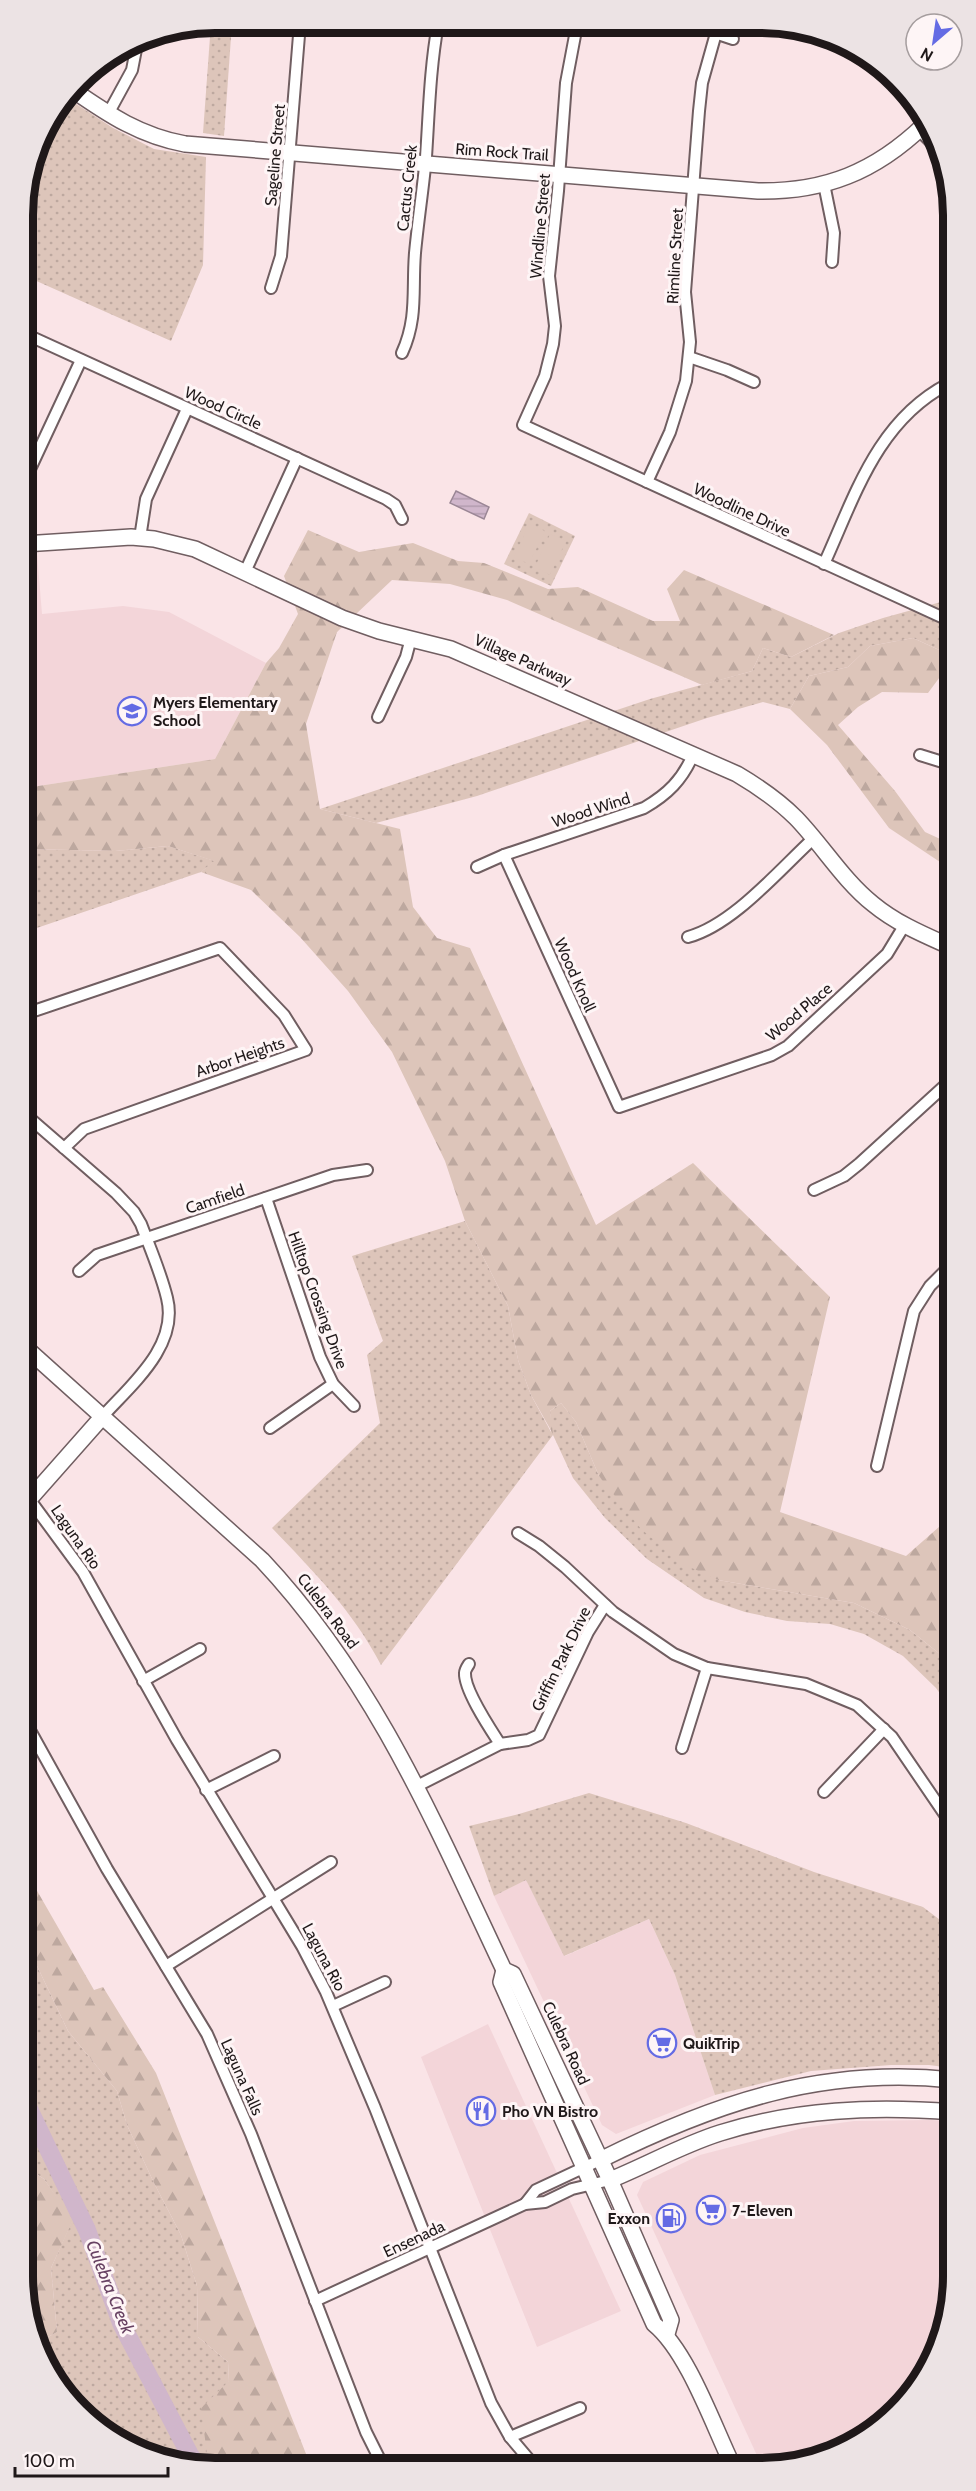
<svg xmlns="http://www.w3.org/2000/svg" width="976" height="2491" viewBox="0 0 976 2491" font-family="Cabin,sans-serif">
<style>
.built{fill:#f3d5d9}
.grass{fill:url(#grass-dots)}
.forest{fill:url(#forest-firs)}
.pitch{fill:#ddc5ba}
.water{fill:url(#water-rules);stroke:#9b8796;stroke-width:1.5}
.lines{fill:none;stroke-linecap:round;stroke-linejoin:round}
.river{stroke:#d0b6cb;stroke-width:18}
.street-casing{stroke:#705e61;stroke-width:14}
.secondary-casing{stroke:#705e61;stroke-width:18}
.street{stroke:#fff;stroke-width:10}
.secondary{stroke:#fff;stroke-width:15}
.labels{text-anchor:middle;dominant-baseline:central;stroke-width:6;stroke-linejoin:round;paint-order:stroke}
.street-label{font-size:16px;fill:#1f1819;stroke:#fef5f6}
.poi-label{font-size:16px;font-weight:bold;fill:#1f1819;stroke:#fef5f6;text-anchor:start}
.water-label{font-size:18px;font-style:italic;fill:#684263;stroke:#fef5f6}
.rim{fill:none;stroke:#1f1819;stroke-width:8}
</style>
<defs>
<pattern id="grass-dots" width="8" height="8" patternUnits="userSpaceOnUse" patternTransform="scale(1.5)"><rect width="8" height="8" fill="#ddc5ba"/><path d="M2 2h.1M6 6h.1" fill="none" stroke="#bda89f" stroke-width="1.8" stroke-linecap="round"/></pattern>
<pattern id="forest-firs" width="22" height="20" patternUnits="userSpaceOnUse" patternTransform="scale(1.5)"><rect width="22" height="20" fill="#ddc5ba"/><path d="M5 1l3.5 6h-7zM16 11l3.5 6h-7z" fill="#bda89f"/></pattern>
<pattern id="water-rules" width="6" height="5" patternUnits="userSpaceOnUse" patternTransform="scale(1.5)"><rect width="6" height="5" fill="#d0b6cb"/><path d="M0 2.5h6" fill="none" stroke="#b29cae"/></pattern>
</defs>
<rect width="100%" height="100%" fill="#fae4e7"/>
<g class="built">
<path d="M37,553L42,614L123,606L169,612L266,663L215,759L25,788L24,554Z"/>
<path d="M526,1880L565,1956L649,1919L675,1975L715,2095L616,2134L602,2125L494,1896Z"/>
<path d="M488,2024L621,2311L537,2347L421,2057Z"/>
<path d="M932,2120L953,2122V2288L939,2349L906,2403L868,2436L810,2462H760L637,2195L643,2182L700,2155L803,2128L854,2121Z"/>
</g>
<g class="grass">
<path d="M211,23H232L224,136L203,133Z"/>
<path d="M67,98L113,128L154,149L206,157L203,265L171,341L23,275V202L43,130Z"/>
<path d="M529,513L575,536L551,586L504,564Z"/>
<path d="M948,600V654L913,638L870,646L848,667L809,676L790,709L763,702L707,718L477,796L376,823L320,809L650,699L752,671L763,648L791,657L839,633L883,618Z"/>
<path d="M168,846L215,861L201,872L25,932V849L115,851Z"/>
<path d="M465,1221L508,1306L518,1360L531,1395L551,1432L550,1411L561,1403L576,1422L599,1476L718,1580L854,1603L910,1630L951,1663V1709L936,1688L903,1656L864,1634L830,1624L787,1621L745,1612L704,1598L647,1559L605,1518L573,1478L553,1435L381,1665C353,1611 314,1572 272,1528L380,1423L367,1355L383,1341L352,1256Z"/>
<path d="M589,1793L686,1823L814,1872L923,1907L952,1929V2068L929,2065H891L811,2071L715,2095L675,1975L649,1919L564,1956L526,1880L494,1896L469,1826L519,1814Z"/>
<path d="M28,1947L68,2031L117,2091L127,2125L154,2183L181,2235L197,2286L198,2337L228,2362L229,2381L207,2454L216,2465H178L130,2448L79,2412L39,2342L57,2332L51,2268L72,2221L44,2179L29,2169Z"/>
</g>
<g class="forest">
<path d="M308,530L359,552L413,543L458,561L484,563L548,589L578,587L653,621H680L667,589L684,570L834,635L791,657L763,648L752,671L702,685L507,600L450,584L392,580L337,632L306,724L320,809L400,829L413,907L437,938L470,948L596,1225L693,1163L830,1297L780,1512L906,1556L948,1519L951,1507V1663L910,1630L854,1603L718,1580L683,1564L641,1529L599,1476L576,1422L561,1403L550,1411L553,1434L531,1395L518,1360L508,1306L465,1221L445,1161L392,1052L348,991L300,937L251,890L201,872L214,861L168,846L115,851L25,849V788L215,759L266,663L279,648L298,614L284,576Z"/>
<path d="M913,638L948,654V666L928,693L882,692L858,707L838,725L895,791L925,832L949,843V868L889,828L827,745L790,709L809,676L848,667L870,646Z"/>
<path d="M28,1875L94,1990L103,1987L156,2073L310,2464L216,2465L207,2454L201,2408L229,2381L228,2362L198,2337L197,2286L181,2235L154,2183L127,2125L117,2091L68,2031L28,1947Z"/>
<path d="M29,2169L44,2179L73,2220L51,2268L57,2332L39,2342L29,2325Z"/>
</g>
<g class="pitch">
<path d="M529,524L545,531L529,564L514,557Z"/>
<path d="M550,534L566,541L550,575L535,567Z"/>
</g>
<path class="water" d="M456,491L489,507L484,519L450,503Z"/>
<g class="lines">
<path class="river" d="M28,2107L87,2230L121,2323L190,2455L198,2465"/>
<g class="street-casing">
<g id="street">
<path d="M577,25L566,83L558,191L549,276L555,326L553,344L545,376L523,425L948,620"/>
<path d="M715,33L733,39"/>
<path d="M108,114L132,70L138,39"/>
<path d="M919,130L937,148"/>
<path d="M824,184L834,233L832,262"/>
<path d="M271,288L281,256L300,23"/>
<path d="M23,333L386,499L395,505L402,519"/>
<path d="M402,353C418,318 412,290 415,253C418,221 423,189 426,157C429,112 430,68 438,24"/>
<path d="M689,357L727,370L754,382"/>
<path d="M24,482L81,360"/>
<path d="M647,482L670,432L686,381L690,342L685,292L699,111L702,83L718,26"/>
<path d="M140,538L146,499L187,409"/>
<path d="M824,564C855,496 877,421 948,384"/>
<path d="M245,572L297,458"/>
<path d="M378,717L406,657L411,638"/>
<path d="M920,755L949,764"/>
<path d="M504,855L619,1107L772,1055L788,1046L887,954L904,926"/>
<path d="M477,867L504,855L644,808C668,794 682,780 693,755"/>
<path d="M688,937C733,925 779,870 814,838"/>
<path d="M25,1014L220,948L284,1015L306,1050L84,1129L64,1148"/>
<path d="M26,1115L116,1193L134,1212L141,1224C150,1248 161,1273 167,1298C179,1346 131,1385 103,1416"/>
<path d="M814,1190L844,1176L859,1164L950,1081"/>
<path d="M266,1198L320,1357L333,1384L354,1406"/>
<path d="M79,1271L97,1255L333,1175L367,1170"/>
<path d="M270,1428L333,1384"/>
<path d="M877,1466L914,1311L930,1286L950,1266"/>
<path d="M27,1496L83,1572L177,1740L302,1946L326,1992L375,2108L491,2403L510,2437L532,2463"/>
<path d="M518,1533L539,1546L565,1567L613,1612L674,1654L707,1668L806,1684L857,1705L892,1737L952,1825"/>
<path d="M469,1664C467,1667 465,1670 465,1673C464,1690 491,1730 500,1744"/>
<path d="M143,1681L200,1649"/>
<path d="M27,1725L107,1869L207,2034L251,2134L366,2432L382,2464"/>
<path d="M682,1748L707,1668"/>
<path d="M417,1786L500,1744L528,1740L539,1735L588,1632L605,1605"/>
<path d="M206,1790L274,1756"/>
<path d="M824,1792L884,1729"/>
<path d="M166,1966L331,1862"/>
<path d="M333,2006L385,1982"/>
<path d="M525,2204L536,2190L600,2160"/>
<path d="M315,2301L525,2204L545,2202L572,2189L610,2180"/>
<path d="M510,2437L580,2408"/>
</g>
</g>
<g class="secondary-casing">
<g id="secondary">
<path d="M73,90C109,115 141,136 185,144L758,191C825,192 875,172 924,125"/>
<path d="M24,544L131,537L154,539L195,549L342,618L379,631L451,649L737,774C759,787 779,801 796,818C823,846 843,880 873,904C896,923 922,934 949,946"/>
<path d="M26,1348L262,1560C374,1679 435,1824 504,1970L513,1974L610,2180L671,2320L667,2334"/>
<path d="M27,1502L103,1416"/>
<path d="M504,1970L501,1982L654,2324C687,2351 712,2422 731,2462"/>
<path d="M600,2160C715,2103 822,2066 953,2080"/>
<path d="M610,2180C647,2165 682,2145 720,2133C796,2109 874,2106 953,2112"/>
</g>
</g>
<use href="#street" class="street"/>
<use href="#secondary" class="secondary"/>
</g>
<defs>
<g id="school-ring" transform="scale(1.5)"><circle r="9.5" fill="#fef5f6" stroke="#646be4" stroke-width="1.5"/><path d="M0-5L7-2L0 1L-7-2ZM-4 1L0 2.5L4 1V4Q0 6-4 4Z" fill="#646be4"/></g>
<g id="supermarket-ring" transform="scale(1.5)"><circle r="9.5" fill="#fef5f6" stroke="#646be4" stroke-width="1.5"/><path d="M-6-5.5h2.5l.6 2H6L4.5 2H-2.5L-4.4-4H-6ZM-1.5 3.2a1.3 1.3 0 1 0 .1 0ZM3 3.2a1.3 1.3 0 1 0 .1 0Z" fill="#646be4"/></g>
<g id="restaurant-ring" transform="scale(1.5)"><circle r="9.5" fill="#fef5f6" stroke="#646be4" stroke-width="1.5"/><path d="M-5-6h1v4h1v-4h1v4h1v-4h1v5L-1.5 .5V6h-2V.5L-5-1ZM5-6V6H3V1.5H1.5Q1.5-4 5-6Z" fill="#646be4"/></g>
<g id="fuel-ring" transform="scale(1.5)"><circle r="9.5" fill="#fef5f6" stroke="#646be4" stroke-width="1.5"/><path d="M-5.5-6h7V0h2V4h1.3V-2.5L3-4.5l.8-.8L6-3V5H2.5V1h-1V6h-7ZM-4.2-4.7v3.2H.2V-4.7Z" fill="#646be4"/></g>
</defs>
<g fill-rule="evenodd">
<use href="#school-ring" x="132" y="711"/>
<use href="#supermarket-ring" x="662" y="2043"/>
<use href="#restaurant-ring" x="481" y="2111"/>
<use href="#supermarket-ring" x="711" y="2210"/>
<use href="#fuel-ring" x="671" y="2218"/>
</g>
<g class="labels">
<g class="street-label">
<text transform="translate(502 152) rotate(4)">Rim Rock Trail</text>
<text transform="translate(275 155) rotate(-85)">Sageline Street</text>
<text transform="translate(407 188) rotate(-84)">Cactus Creek</text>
<text transform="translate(540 226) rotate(-85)">Windline Street</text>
<text transform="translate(675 256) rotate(-87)">Rimline Street</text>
<text transform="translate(223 408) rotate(24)">Wood Circle</text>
<text transform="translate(742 510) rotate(25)">Woodline Drive</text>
<text transform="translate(523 660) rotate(24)">Village Parkway</text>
<text transform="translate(591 810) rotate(-18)">Wood Wind</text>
<text transform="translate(575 975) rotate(66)">Wood Knoll</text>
<text transform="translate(799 1012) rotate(-40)">Wood Place</text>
<text transform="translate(240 1057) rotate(-19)">Arbor Heights</text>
<text transform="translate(215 1199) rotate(-19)">Camfield</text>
<text transform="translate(318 1300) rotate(70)">Hilltop Crossing Drive</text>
<text transform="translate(76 1537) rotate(55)">Laguna Rio</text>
<text transform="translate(328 1611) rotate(53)">Culebra Road</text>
<text transform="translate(561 1659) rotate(-64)">Griffin Park Drive</text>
<text transform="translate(324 1957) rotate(62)">Laguna Rio</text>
<text transform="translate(566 2043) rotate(65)">Culebra Road</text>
<text transform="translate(242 2077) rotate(66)">Laguna Falls</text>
<text transform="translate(414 2239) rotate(-25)">Ensenada</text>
</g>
<g class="poi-label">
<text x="153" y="702">Myers Elementary<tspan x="153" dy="18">School</tspan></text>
<text x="683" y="2043">QuikTrip</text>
<text x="502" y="2111">Pho VN Bistro</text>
<text x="732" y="2210">7-Eleven</text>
<text x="650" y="2218" text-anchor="end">Exxon</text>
</g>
<g class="water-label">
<text transform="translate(110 2287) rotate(68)">Culebra Creek</text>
</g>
</g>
<path d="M0 0H976V2491H0ZM215 33H761A182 182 0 0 1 943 215V2276A182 182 0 0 1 761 2458H215A182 182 0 0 1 33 2276V215A182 182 0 0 1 215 33Z" fill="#ece3e4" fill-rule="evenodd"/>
<path class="rim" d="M215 33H761A182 182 0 0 1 943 215V2276A182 182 0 0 1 761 2458H215A182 182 0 0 1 33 2276V215A182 182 0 0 1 215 33Z"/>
<g transform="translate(934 42) rotate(209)"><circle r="28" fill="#fef5f6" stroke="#a59d9e" stroke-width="1.5"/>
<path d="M0-4.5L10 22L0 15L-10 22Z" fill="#646be4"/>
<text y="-9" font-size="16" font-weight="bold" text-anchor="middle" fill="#1f1819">N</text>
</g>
<path d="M15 2467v9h153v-9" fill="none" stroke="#1f1819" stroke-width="3"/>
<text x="24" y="2467" font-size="18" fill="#1f1819" stroke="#fef5f6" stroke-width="4.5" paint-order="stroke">100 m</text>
</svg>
